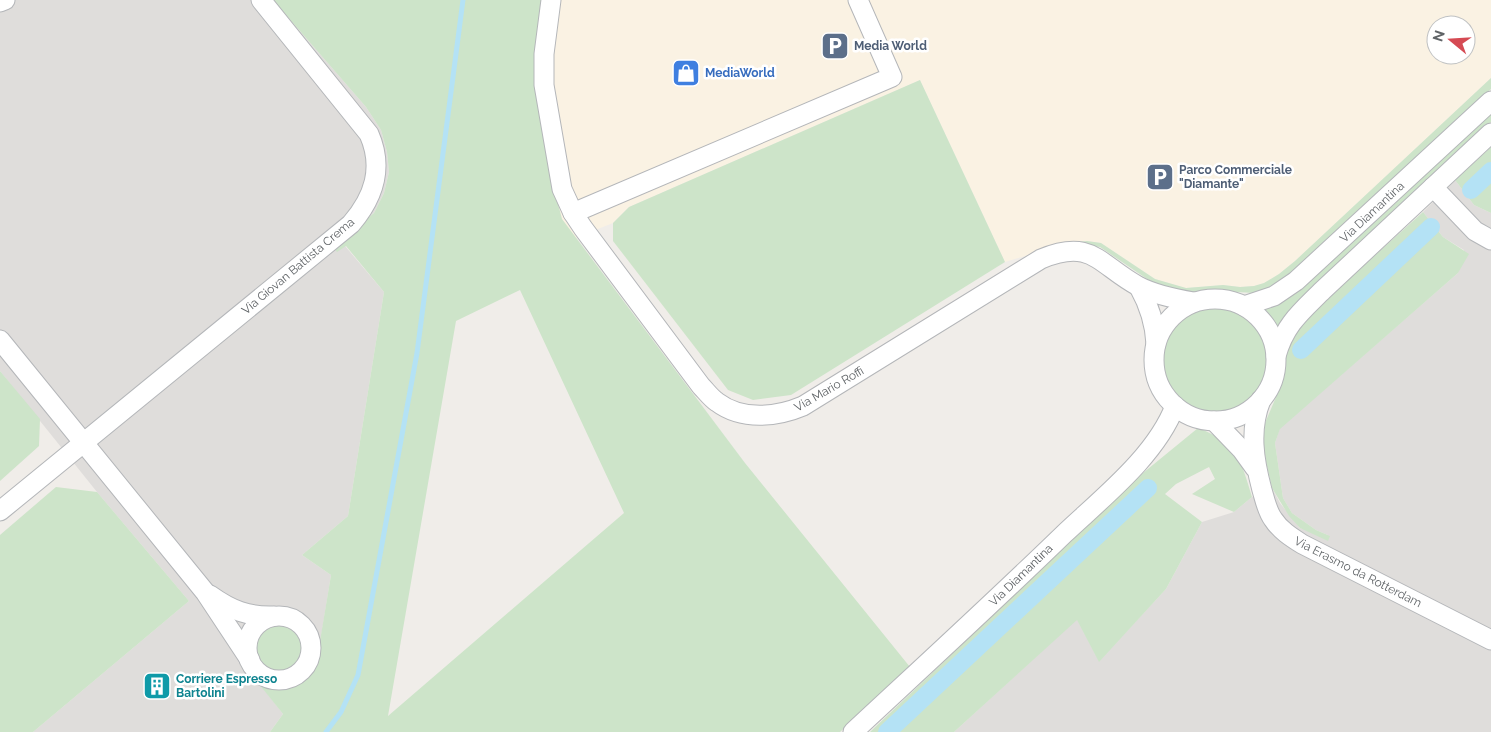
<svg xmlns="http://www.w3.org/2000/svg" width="1491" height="732" viewBox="0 0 1491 732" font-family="Raleway,sans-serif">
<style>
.commercial{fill:#faf2e3;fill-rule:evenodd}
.industrial{fill:#dfdddb}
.green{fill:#cde4c9;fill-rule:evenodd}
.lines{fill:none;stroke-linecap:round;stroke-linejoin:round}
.stream{stroke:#b4e2f5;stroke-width:5}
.canal{stroke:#b4e2f5;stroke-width:18}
.minor-casing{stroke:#b4b6b9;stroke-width:21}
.minor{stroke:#fff;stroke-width:19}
.labels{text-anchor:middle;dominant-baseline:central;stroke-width:5;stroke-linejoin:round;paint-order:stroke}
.service-label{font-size:12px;font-weight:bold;fill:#4e5e75;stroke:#fff;text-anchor:start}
.shop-label{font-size:12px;font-weight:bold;fill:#366cbe;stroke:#fff;text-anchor:start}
.street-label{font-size:12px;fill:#606467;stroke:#fff}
.culture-label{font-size:12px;font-weight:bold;fill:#0d838f;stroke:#fff;text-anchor:start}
</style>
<rect width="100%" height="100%" fill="#f0ede9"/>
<path class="commercial" d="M544,0H1491V78L1295,261L1279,274L1264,283L1254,286L1240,287L1223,285L1186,288L1155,279L1101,243L1087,241L1068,243L1005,262L920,80L629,207L613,223L575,238L562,219L552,181ZM1436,25H1466V55H1436Z"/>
<g class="industrial">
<path d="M0,0H273L366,107L381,130L387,152L389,172L384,193L374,213L333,247L345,246L384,292L348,516L302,555L331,575L319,649L315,661L308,671L297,681L284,687L270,688L260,684L283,714L270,732H33L189,601L97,492L0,371Z"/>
<path d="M1455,180L1474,205L1491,213V732H954L1077,619L1099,661L1166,589L1202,522L1234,512L1252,497L1272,488L1280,503L1300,528L1330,536L1316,530L1292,513L1283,498L1275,443L1280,428L1458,273L1464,250L1443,237L1423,212Z"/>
</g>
<g class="green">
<path d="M273,0H544L552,181L562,219L745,463L910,667L840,732H270L283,714L259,684C281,692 302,684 314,662C319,652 320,640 322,629C325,611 328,593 331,575L302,555L348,516L384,292L346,246L337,252L333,247L374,213L384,193L389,172L387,152L381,130L366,107ZM520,290L624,513L388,716L456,321Z"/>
<path d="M1491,78V89L1299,268L1269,290L1254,293L1221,291L1185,294L1153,283L1100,247L1068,243L1087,241L1101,243L1155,279L1186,288L1223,285L1240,287L1254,286L1264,283L1279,274L1295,261Z"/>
<path d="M920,80L1005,262L791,395L753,400L728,390L613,241V223L629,207Z"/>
<path d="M1491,111V122L1309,293L1276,328L1263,310L1285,300L1304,287Z"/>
<path d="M1491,147V213L1474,205L1455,180Z"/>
<path d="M1423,212L1443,237L1469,254L1458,273L1280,429L1275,443L1283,498L1292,513L1316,530L1330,536L1328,541L1300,528L1289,516L1272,488L1266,462L1263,441L1265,423L1282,383L1286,365V347L1302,321Z"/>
<circle cx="1215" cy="360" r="52"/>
<path d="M0,371L40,419L39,446L0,481Z"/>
<path d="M1198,428C1237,443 1241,460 1252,497L1234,512L1192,494L1215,479L1209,467L1176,484L1165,494L1202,522L1166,589L1099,662L1077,620L954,732H870L1143,473Z"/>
<path d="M56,487L97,492L189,601L33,732H0V535Z"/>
<circle cx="279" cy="648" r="27"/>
</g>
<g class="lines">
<path class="stream" d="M326,732L341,712L358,675L417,353L463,0"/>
<g class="canal">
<path d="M1471,190L1491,171"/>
<path d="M1301,350L1431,227"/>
<path d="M887,732L1148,488"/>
</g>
<g class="minor-casing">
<g id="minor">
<path d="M551,0L544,54V85L562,189L573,213L583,228L701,386C706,391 711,398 717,402C742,421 777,417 803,406L1041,259C1092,238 1098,264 1138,286C1155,295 1176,299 1194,302"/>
<path d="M0,2L5,0"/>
<path d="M1433,187L1475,231L1491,240"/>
<path d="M573,213L892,77L858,0"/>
<path d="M1139,287C1149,305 1155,323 1156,344"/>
<circle cx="1215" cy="360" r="61"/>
<path d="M1244,306L1274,296L1296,281L1491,101"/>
<path d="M0,340L205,592L250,660"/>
<path d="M1276,356C1285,324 1301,312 1323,290L1491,133"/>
<path d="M1261,400C1249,430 1254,460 1262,490C1265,500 1267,511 1273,519C1280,530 1291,537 1302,544L1491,640"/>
<path d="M1214,421L1242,450L1255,468"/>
<path d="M0,511L351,224C374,197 384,168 369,134L261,0"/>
<path d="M210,595C231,610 248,617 274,616"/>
<circle cx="279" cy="648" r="32"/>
<path d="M853,732C924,666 995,601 1064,534C1102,498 1156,456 1175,406"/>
</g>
</g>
<use href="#minor" class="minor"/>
</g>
<defs>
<g id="parking-square" transform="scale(1.4375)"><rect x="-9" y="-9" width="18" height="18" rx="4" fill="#5c6f8a" stroke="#fff"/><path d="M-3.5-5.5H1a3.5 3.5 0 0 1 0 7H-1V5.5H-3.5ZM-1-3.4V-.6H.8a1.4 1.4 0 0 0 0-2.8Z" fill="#fff"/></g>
<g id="shop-square" transform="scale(1.4375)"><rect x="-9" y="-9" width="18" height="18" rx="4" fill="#3f7fe0" stroke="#fff"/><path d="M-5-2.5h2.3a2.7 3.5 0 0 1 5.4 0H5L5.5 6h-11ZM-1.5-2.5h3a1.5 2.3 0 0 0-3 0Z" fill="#fff"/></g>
<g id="building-square" transform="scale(1.4375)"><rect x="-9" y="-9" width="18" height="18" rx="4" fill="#0f9aa8" stroke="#fff"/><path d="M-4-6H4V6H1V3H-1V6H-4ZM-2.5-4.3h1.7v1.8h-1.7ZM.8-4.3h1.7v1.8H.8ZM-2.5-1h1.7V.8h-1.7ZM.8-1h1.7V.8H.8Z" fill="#fff"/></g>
</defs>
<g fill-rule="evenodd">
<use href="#parking-square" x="835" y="46"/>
<use href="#shop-square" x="686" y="73"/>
<use href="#parking-square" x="1160" y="177"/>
<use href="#building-square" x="157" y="686"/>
</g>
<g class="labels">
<g class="service-label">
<text x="854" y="46">Media World</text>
<text x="1179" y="170">Parco Commerciale<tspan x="1179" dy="14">"Diamante"</tspan></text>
</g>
<g class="shop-label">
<text x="705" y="73">MediaWorld</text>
</g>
<g class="street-label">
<text transform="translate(1372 212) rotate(-43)">Via Diamantina</text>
<text transform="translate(298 266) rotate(-40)">Via Giovan Battista Crema</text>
<text transform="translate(829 389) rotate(-30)">Via Mario Roffi</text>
<text transform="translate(1358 572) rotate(27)">Via Erasmo da Rotterdam</text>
<text transform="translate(1021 575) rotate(-44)">Via Diamantina</text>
</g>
<g class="culture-label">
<text x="176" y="679">Corriere Espresso<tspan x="176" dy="14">Bartolini</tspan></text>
</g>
</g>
<g transform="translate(1451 40) rotate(288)"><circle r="24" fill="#ffffff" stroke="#bfc1c2"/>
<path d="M0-4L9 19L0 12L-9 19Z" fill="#d54a53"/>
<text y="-8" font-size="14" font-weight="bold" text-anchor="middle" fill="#606467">N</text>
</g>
</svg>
